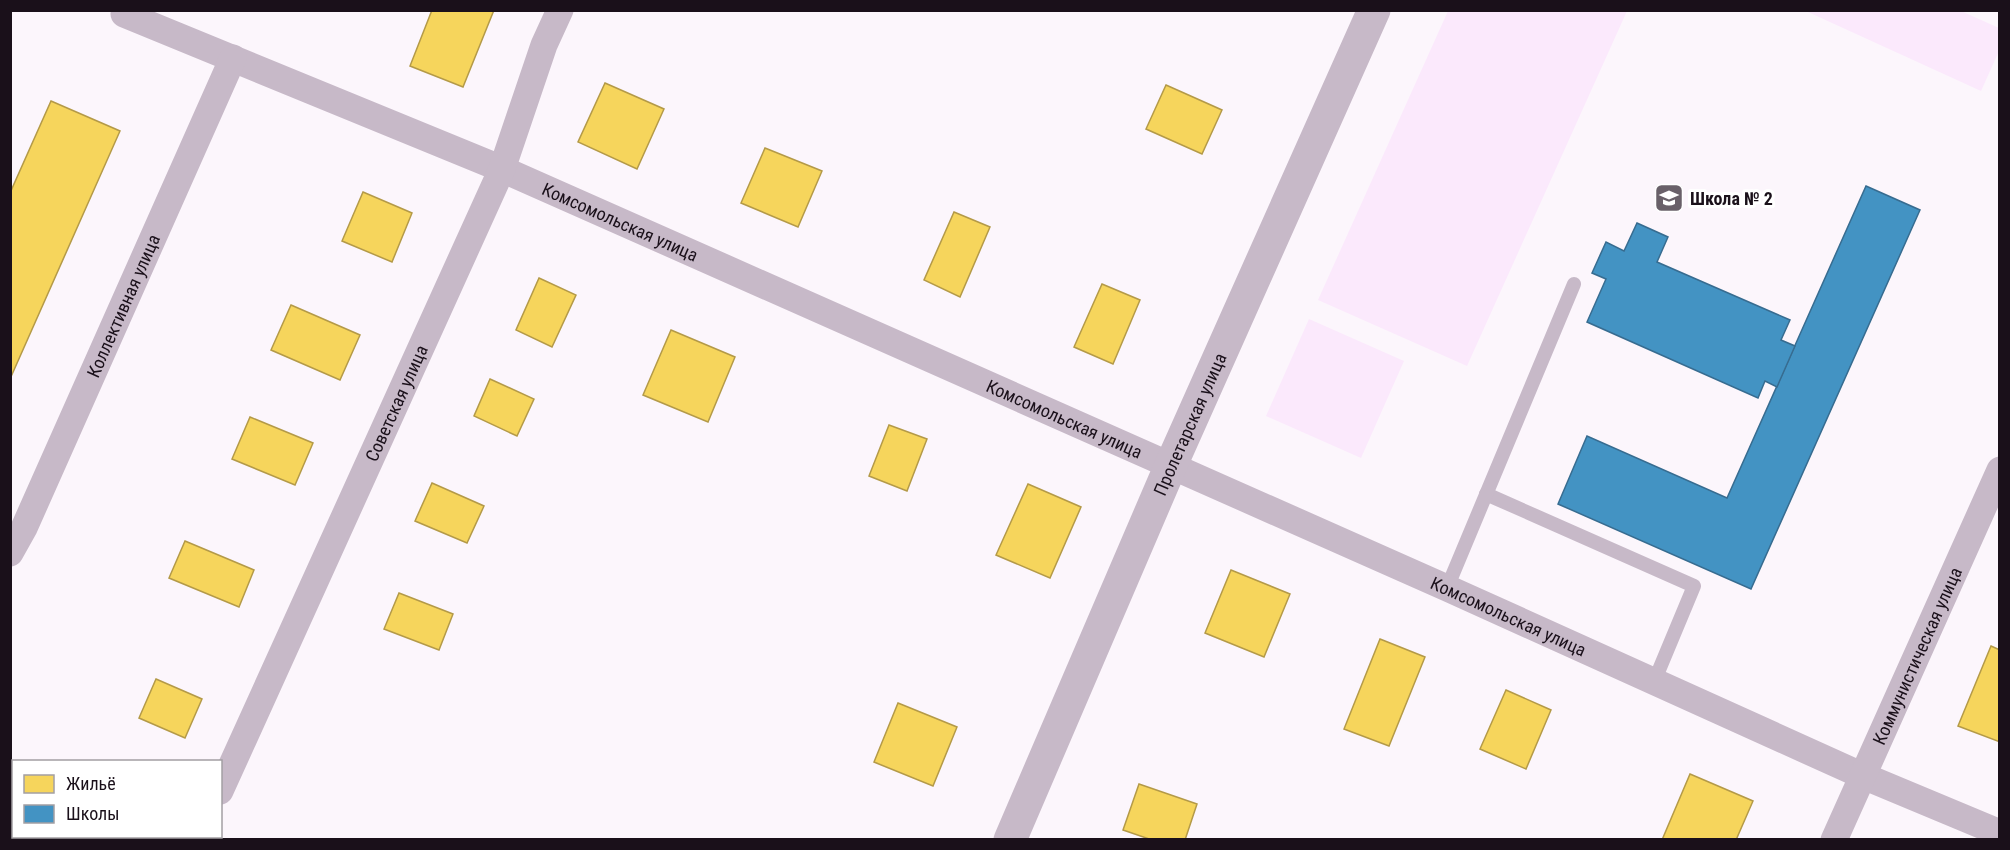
<svg xmlns="http://www.w3.org/2000/svg" width="2010" height="850" viewBox="0 0 2010 850" font-family="'Roboto Condensed',sans-serif">
<style>
.green{fill:#fbe9fc}
.homes{fill:#f6d55c;stroke:#b49a48;stroke-width:1.5}
.schools{fill:#4393c3;stroke:#376c90;stroke-width:1.5}
.lines{fill:none;stroke-linecap:round;stroke-linejoin:round}
.service{stroke:#c7b9c8;stroke-width:14}
.minor{stroke:#c7b9c8;stroke-width:27}
.tertiary{stroke:#c7b9c8;stroke-width:33}
.labels{text-anchor:middle;dominant-baseline:central;stroke-width:6;stroke-linejoin:round;paint-order:stroke}
.poi-label{font-size:18px;font-weight:bold;fill:#1a101a;stroke:#fff;text-anchor:start}
.street-label{font-size:18px;fill:#1a101a;stroke:#fff}
</style>
<rect width="100%" height="100%" fill="#fcf6fc"/>
<g class="green">
<path d="M1448,11H1627L1467,366L1318,300Z"/>
<path d="M1809,11H1961L1999,28V51L1981,91L1808,12Z"/>
<path d="M1309,319L1404,361L1361,458L1266,416Z"/>
</g>
<g class="homes">
<path d="M432,10H494L463,87L410,66Z"/>
<path d="M605,83L664,109L637,169L578,142Z"/>
<path d="M1166,85L1222,110L1202,154L1146,129Z"/>
<path d="M51,101L120,131L10,379V193Z"/>
<path d="M765,148L822,171L798,227L741,203Z"/>
<path d="M363,192L412,213L392,262L342,241Z"/>
<path d="M954,212L990,227L960,297L924,280Z"/>
<path d="M539,278L576,295L552,347L516,330Z"/>
<path d="M1102,284L1140,300L1113,364L1074,347Z"/>
<path d="M291,305L360,335L340,380L271,350Z"/>
<path d="M671,330L735,357L708,422L643,395Z"/>
<path d="M490,379L534,399L517,436L474,416Z"/>
<path d="M250,417L313,443L295,485L232,459Z"/>
<path d="M889,425L927,439L907,491L869,476Z"/>
<path d="M432,483L484,506L467,543L415,521Z"/>
<path d="M1028,484L1081,507L1050,578L996,555Z"/>
<path d="M185,541L254,570L239,607L169,578Z"/>
<path d="M1231,570L1290,594L1264,657L1205,633Z"/>
<path d="M399,593L453,614L439,650L384,629Z"/>
<path d="M1380,639L1425,657L1389,746L1344,729Z"/>
<path d="M1991,646L2000,650V742L1958,726Z"/>
<path d="M156,679L202,699L185,738L139,718Z"/>
<path d="M1506,690L1551,710L1526,769L1480,749Z"/>
<path d="M898,703L957,727L933,786L874,762Z"/>
<path d="M1690,774L1753,801L1736,840H1662Z"/>
<path d="M1139,784L1197,804L1185,840H1152L1123,830Z"/>
</g>
<g class="schools">
<path d="M1866,186L1920,210L1751,589L1558,504L1587,436L1727,498Z"/>
<path d="M1637,223L1668,237L1657,262L1790,320L1781,340L1795,346L1777,387L1765,381L1758,398L1587,322L1606,279L1592,273L1606,242L1624,251Z"/>
</g>
<g class="lines">
<g class="service">
<path d="M1486,494L1694,586L1654,682"/>
<path d="M1447,588L1574,284"/>
</g>
<g class="minor">
<path id="s1" d="M125,10L124,14L502,169L1447,588L1861,775L2000,833"/>
<path id="s2" d="M10,553L24,528L233,58"/>
<path id="s3" d="M220,791L502,169L544,45L560,10"/>
<path d="M199,840L200,836"/>
<path id="s4" d="M1834,840L2000,470"/>
</g>
<path class="tertiary" id="s5" d="M1010,840L1171,465L1374,10"/>
</g>
<defs>
<g id="school-square" transform="scale(1.5)"><rect x="-9" y="-9" width="18" height="18" rx="4" fill="#696069" stroke="#fff"/><path d="M0-5L7-2L0 1L-7-2ZM-4 1L0 2.5L4 1V4Q0 6-4 4Z" fill="#fff"/></g>
</defs>
<g fill-rule="evenodd">
<use href="#school-square" x="1669" y="198"/>
</g>
<g class="labels">
<g class="poi-label">
<text x="1690" y="198">Школа № 2</text>
</g>
<g class="street-label">
<text stroke="none"><textPath href="#s1" startOffset="542">Комсомольская улица</textPath></text>
<text stroke="none"><textPath href="#s2" startOffset="272">Коллективная улица</textPath></text>
<text stroke="none"><textPath href="#s3" startOffset="426">Советская улица</textPath></text>
<text stroke="none"><textPath href="#s1" startOffset="1028">Комсомольская улица</textPath></text>
<text stroke="none"><textPath href="#s5" startOffset="453">Пролетарская улица</textPath></text>
<text stroke="none"><textPath href="#s1" startOffset="1514">Комсомольская улица</textPath></text>
<text stroke="none"><textPath href="#s4" startOffset="202">Коммунистическая улица</textPath></text>
</g>
</g>
<rect width="2010" height="850" fill="none" stroke="#1a101a" stroke-width="24"/>
<rect x="12" y="760" width="210" height="78" fill="#ffffff" stroke="#a39fa3" stroke-width="1.5"/>
<rect x="24" y="775" width="30" height="18" fill="#f6d55c" stroke="#a39fa3" stroke-width="1.5"/>
<text x="66" y="790" font-size="18" fill="#1a101a">Жильё</text>
<rect x="24" y="805" width="30" height="18" fill="#4393c3" stroke="#a39fa3" stroke-width="1.5"/>
<text x="66" y="820" font-size="18" fill="#1a101a">Школы</text>
</svg>
